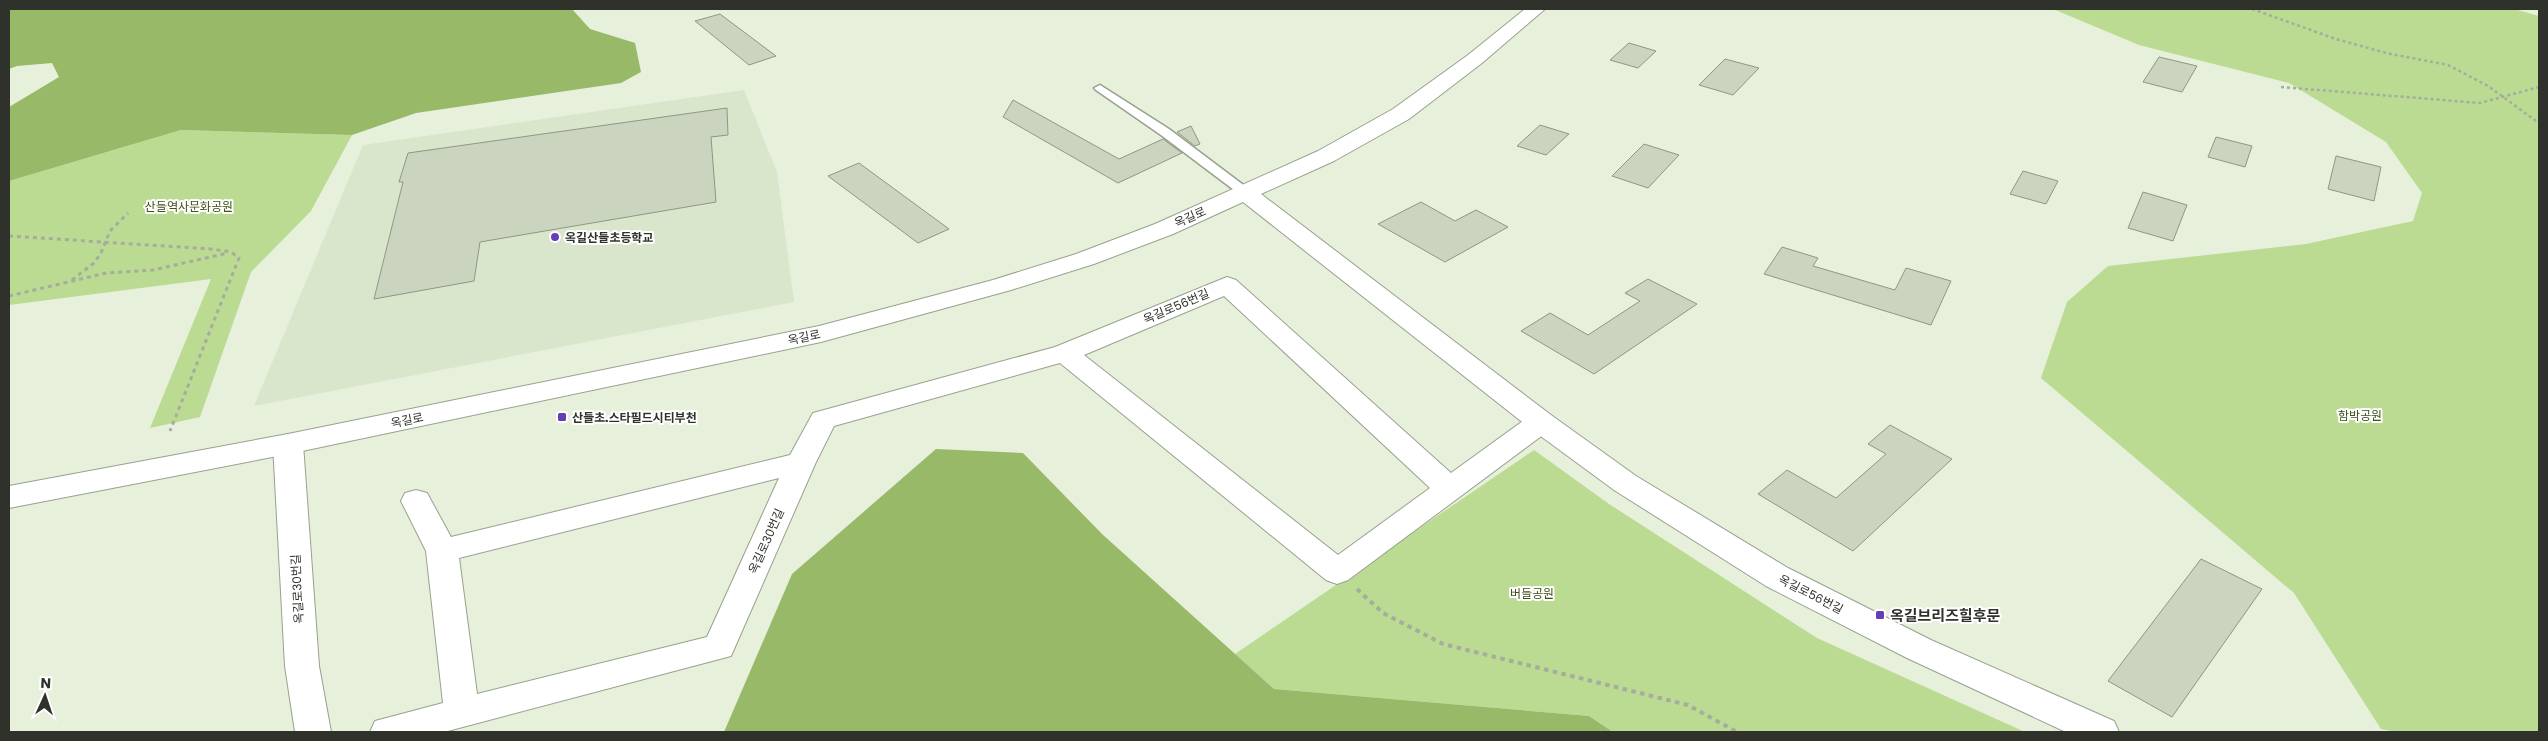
<svg xmlns="http://www.w3.org/2000/svg" width="2548" height="741" viewBox="0 0 2548 741" font-family="Poppins,'Noto Sans KR',sans-serif">
<style>
.built{fill:#dae6cb}
.green{fill:#bbda92}
.forest{fill:#98b967}
.building{fill:#cad4bf;stroke:#8e9784}
.lines{fill:none;stroke-linecap:round;stroke-linejoin:round}
.service-casing{stroke:#98a18e;stroke-width:3}
.minor-casing{stroke:#98a18e;stroke-width:2}
.tertiary-casing{stroke:#98a18e;stroke-width:2}
.path-far2{stroke:#a5ad9d;stroke-width:2.5;stroke-dasharray:3 3;stroke-linecap:butt}
.path-far1{stroke:#a5ad9d;stroke-width:3;stroke-dasharray:4 4;stroke-linecap:butt}
.path{stroke:#a5ad9d;stroke-width:4;stroke-dasharray:4.5 4.5;stroke-linecap:butt}
.service{fill:#fff;fill-rule:evenodd}
.minor{fill:#fff;fill-rule:evenodd}
.tertiary{fill:#fff;fill-rule:evenodd}
.poi-dot{fill:#653eb7;stroke:#fff;stroke-width:2}
.labels{text-anchor:middle;dominant-baseline:central;stroke-width:4;stroke-linejoin:round;paint-order:stroke}
.park-label{font-size:12px;fill:#3c5217;stroke:#fff}
.street-label{font-size:12px;fill:#2f322b;stroke:#fff}
.poi-label{font-size:12px;font-weight:bold;fill:#2f322b;stroke:#fff;text-anchor:start}
.near-poi-label{font-size:15px;font-weight:bold;fill:#2f322b;stroke:#fff;text-anchor:start}
</style>
<rect width="100%" height="100%" fill="#e6f0db"/>
<path class="built" d="M744,90L777,172L794,302L254,406L363,145Z"/>
<g class="green">
<path d="M2053,9H2514L2539,16V732H2396L2381,729L2294,593L2041,378L2067,302L2108,266L2306,244L2413,221L2422,193L2386,142L2289,83L2139,45Z"/>
<path d="M181,130L352,135L311,211L251,272L200,417L150,428L211,279L9,305V181Z"/>
<path d="M1534,450L1609,504L1817,638L2025,732H1613L1589,716L1274,689L1235,654Z"/>
</g>
<g class="forest">
<path d="M9,9H572L590,29L635,43L641,72L621,83L416,113L352,135L181,130L9,181V107L59,77L52,63L17,66L9,69Z"/>
<path d="M936,449L1023,453L1102,534L1274,689L1589,716L1613,732H724L792,574Z"/>
</g>
<g class="building">
<path d="M720,14L776,56L749,65L695,21Z"/>
<path d="M1629,43L1656,51L1638,68L1610,60Z"/>
<path d="M2159,57L2197,66L2182,92L2143,82Z"/>
<path d="M1725,59L1759,68L1733,95L1699,85Z"/>
<path d="M1013,100L1119,159L1163,139L1182,153L1118,183L1003,117Z"/>
<path d="M727,108L728,135L711,137L716,202L480,242L474,281L374,299L403,182H399L408,153Z"/>
<path d="M1540,125L1569,134L1546,155L1517,146Z"/>
<path d="M1191,126L1200,144L1195,146L1177,132Z"/>
<path d="M2216,137L2252,146L2245,167L2208,157Z"/>
<path d="M1644,144L1679,155L1648,188L1612,176Z"/>
<path d="M2336,156L2381,167L2374,201L2328,189Z"/>
<path d="M859,163L949,229L918,243L828,176Z"/>
<path d="M2023,171L2058,181L2046,204L2010,194Z"/>
<path d="M2143,192L2187,205L2173,241L2128,228Z"/>
<path d="M1421,202L1455,221L1476,210L1508,227L1445,262L1378,224Z"/>
<path d="M1782,247L1818,258L1813,266L1895,290L1906,268L1951,281L1931,325L1764,274Z"/>
<path d="M1648,279L1697,304L1594,374L1521,331L1550,313L1588,335L1640,301L1625,293Z"/>
<path d="M1890,425L1952,459L1853,551L1758,494L1787,470L1836,498L1886,454L1868,444Z"/>
<path d="M2201,559L2262,589L2172,717L2108,681Z"/>
</g>
<g class="lines">
<g class="service-casing">
<path id="service" d="M1100,85L1169,129L1250,190L1252,193L1250,196H1242L1161,135L1096,90L1094,88Z"/>
</g>
<g class="minor-casing">
<g id="minor">
<path d="M1227,277L1236,280L1451,473L1531,415L1541,413L1551,415L1555,422L1551,429L1348,580L1337,584L1326,580L1060,363L834,426L816,462L731,656L444,732H370L375,721L443,703L426,551L401,501L405,493L416,490L427,493L451,537L790,455L813,413L1055,347ZM1224,296L1430,488L1338,555L1084,355ZM779,478L707,637L477,694L459,558Z"/>
<path d="M288,434L298,437L303,444L319,666L331,732H295L285,666L273,444L278,437Z"/>
</g>
</g>
<g class="tertiary-casing">
<path id="tertiary" d="M1525,9H1545L1482,63L1409,119L1334,161L1261,194L1551,415L1636,476L1788,568L1931,640L2114,721L2119,732H2066L1907,658L1766,586L1614,490L1531,429L1243,202L1173,234L1094,264L1011,290L821,342L288,454L9,508V486L288,434L819,326L993,280L1076,254L1155,224L1318,151L1393,109L1468,55Z"/>
</g>
<g class="path-far2">
<path d="M2252,9L2336,39L2386,53L2448,65L2488,86L2539,123"/>
<path d="M2281,87L2480,103L2539,87"/>
</g>
<g class="path-far1">
<path d="M9,236L211,249L231,252L239,258L170,431"/>
<path d="M72,280L94,263L101,253L110,231L128,213"/>
<path d="M9,296L106,273L153,270L228,253"/>
</g>
<path class="path" d="M1357,589L1383,613L1443,644L1688,705L1737,732"/>
<use href="#service" class="service"/>
<use href="#minor" class="minor"/>
<use href="#tertiary" class="tertiary"/>
</g>
<g class="poi-dot">
<circle cx="555" cy="237" r="5"/>
<rect x="557" y="412" width="10" height="10" rx="2.5"/>
<rect x="1875" y="610" width="10" height="10" rx="2.5"/>
</g>
<g class="labels">
<g class="park-label">
<text x="189" y="206">산들역사문화공원</text>
<text x="2360" y="415">함박공원</text>
<text x="1532" y="593">버들공원</text>
</g>
<g class="street-label">
<text transform="translate(1190 217) rotate(-24)">옥길로</text>
<text transform="translate(1176 306) rotate(-23)">옥길로56번길</text>
<text transform="translate(804 337) rotate(-12)">옥길로</text>
<text transform="translate(407 420) rotate(-12)">옥길로</text>
<text transform="translate(766 541) rotate(-66)">옥길로30번길</text>
<text transform="translate(297 589) rotate(-93)">옥길로30번길</text>
<text transform="translate(1811 594) rotate(27)">옥길로56번길</text>
</g>
<g class="poi-label">
<text x="565" y="237">옥길산들초등학교</text>
<text x="572" y="417">산들초.스타필드시티부천</text>
</g>
<g class="near-poi-label">
<text x="1890" y="615">옥길브리즈힐후문</text>
</g>
</g>
<rect width="2548" height="741" fill="none" stroke="#2f322b" stroke-width="20"/>
<g transform="translate(45 696) rotate(3)" stroke="#ffffff" stroke-width="4" paint-order="stroke">
<path d="M0-4L9 19L0 12L-9 19Z" fill="#2f322b"/>
<text y="-8" font-size="14" font-weight="bold" text-anchor="middle" fill="#2f322b">N</text>
</g>
</svg>
